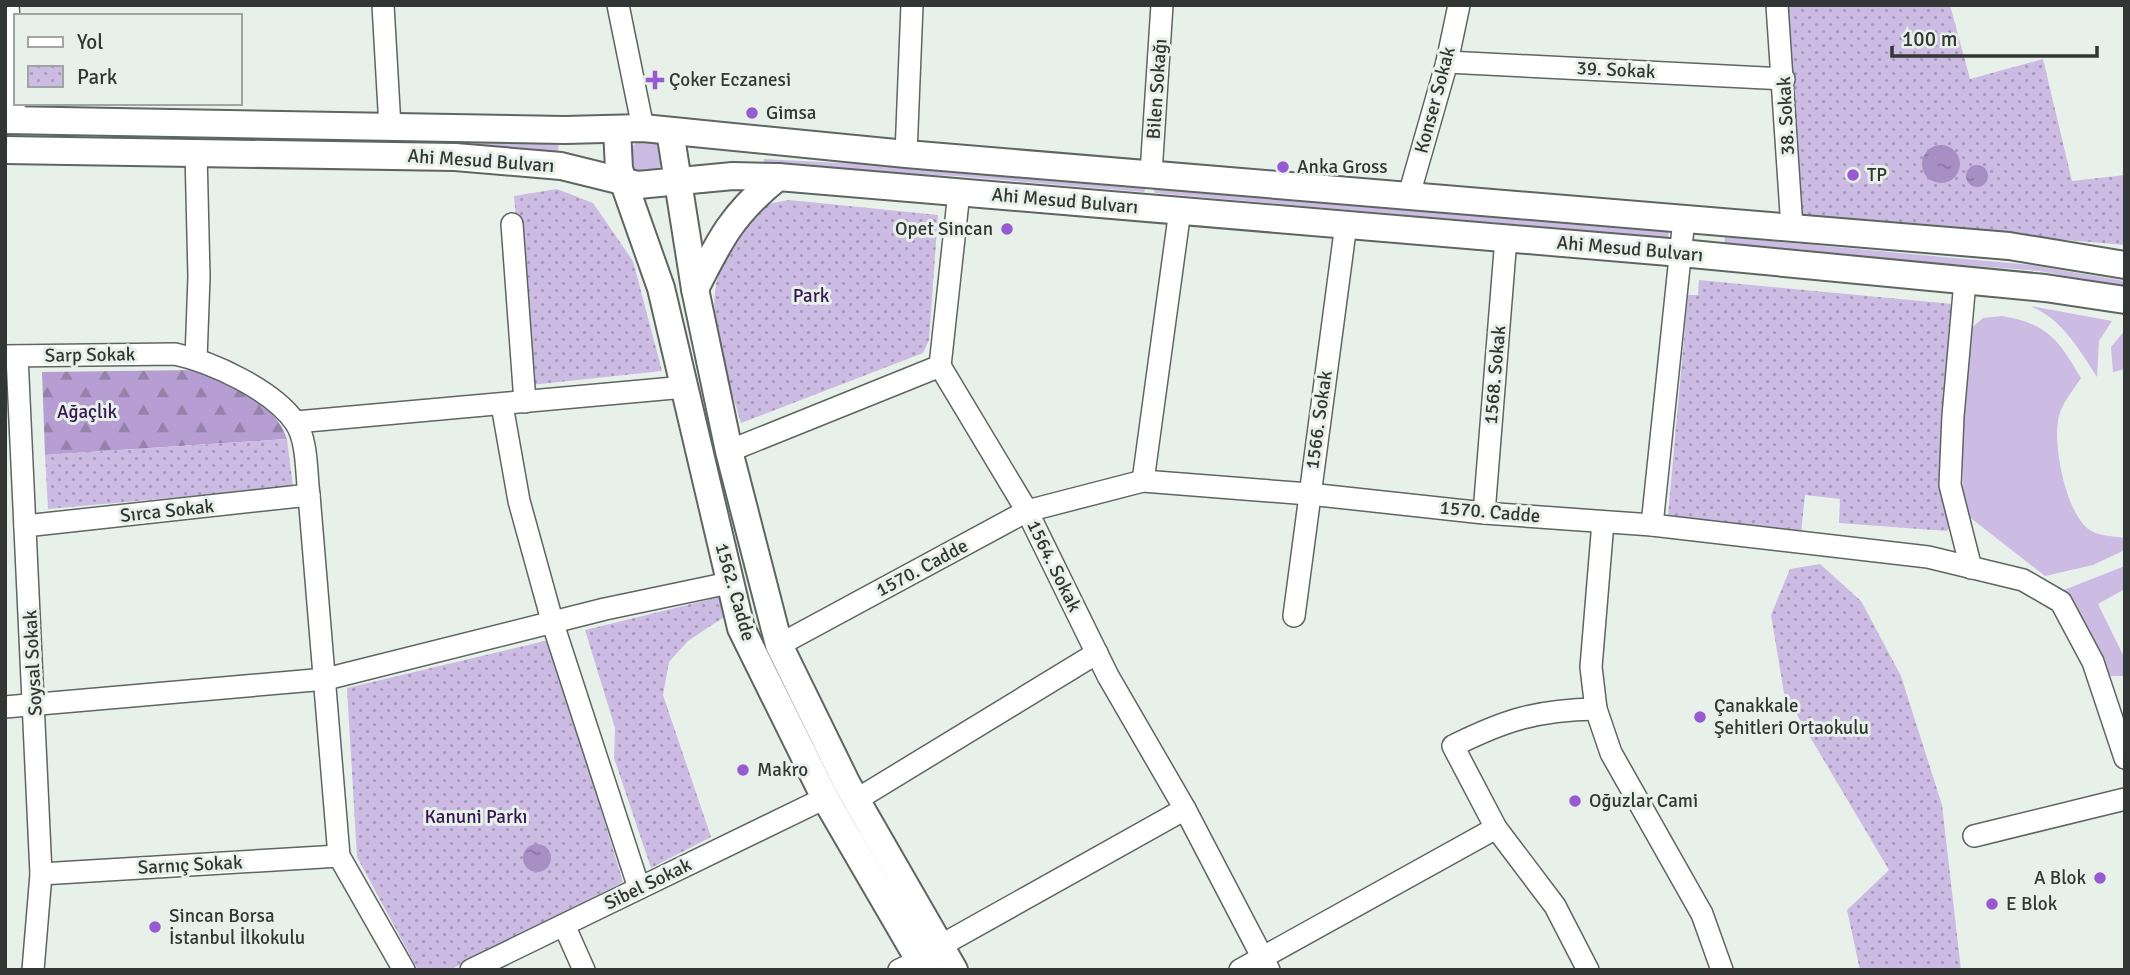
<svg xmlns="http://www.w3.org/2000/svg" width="2130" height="975" viewBox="0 0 2130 975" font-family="Signika,sans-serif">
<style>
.grass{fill:#ccbbe2}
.forest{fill:url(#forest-firs)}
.park{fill:url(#park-dots)}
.water{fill:url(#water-ripples)}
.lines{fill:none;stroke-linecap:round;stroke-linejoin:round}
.minor-casing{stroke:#5d6660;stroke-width:24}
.major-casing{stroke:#5d6660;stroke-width:30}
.minor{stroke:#fff;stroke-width:21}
.major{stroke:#fff;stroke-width:26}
.poi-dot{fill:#975ad0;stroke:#e7f1ea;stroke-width:2.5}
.labels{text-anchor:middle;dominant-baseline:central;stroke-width:6;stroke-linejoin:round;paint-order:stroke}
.street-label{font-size:19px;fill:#323634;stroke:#e7f1ea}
.poi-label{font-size:19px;fill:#323634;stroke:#e7f1ea;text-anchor:start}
.park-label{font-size:19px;fill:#371553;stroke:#e7f1ea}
</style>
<defs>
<pattern id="forest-firs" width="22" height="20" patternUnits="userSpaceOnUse" patternTransform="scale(1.75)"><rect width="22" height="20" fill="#b69ed2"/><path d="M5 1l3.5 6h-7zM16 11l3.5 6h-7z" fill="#9582ab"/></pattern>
<pattern id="park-dots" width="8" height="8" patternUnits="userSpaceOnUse" patternTransform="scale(1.75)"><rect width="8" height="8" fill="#ccbbe2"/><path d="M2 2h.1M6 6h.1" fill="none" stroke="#a699b8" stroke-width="1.8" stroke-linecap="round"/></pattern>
<pattern id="water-ripples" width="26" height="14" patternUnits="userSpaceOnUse" patternTransform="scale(1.75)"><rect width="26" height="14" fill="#a78fc3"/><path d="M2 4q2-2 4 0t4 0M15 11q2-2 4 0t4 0" fill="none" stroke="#89769f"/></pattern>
</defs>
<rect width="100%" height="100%" fill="#e7f1ea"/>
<g class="grass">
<path d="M5,131L397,140L559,139L558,152L489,146L5,138Z"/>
<circle cx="646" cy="157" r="17"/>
<path d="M764,159L956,169L1146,188L1144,192L955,176L763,166Z"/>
<path d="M1153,187L1669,230L1668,238L1155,193Z"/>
<path d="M1725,237L2031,265L2125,281V287L2039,271L1724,246Z"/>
<path d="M2030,306L2112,321L2099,341L2097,377C2078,348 2062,319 2030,306Z"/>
<path d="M2002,316C2048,324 2058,339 2081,378C2074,389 2062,403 2059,416C2052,442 2065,505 2084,525C2093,536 2112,536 2125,538V550L2093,565L2045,576L1963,512L1962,388L1969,330L1983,318Z"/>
<path d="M2125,330V369L2113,372L2111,347Z"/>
<path d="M2125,566V589L2098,604L2125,659V676H2108C2095,644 2084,617 2061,591Z"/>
</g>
<path class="forest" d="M194,370C230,385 274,400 287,439L45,455L42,372Z"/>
<g class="park">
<path d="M1787,5H1950L1970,79L2043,59L2072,181L2125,175V245L1800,217Z"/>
<path d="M557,189L593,203L633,261L662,371L531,385L514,196Z"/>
<path d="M789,200L938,215L929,340L923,353L741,423C715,333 691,286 756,206Z"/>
<path d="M1699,280L1953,304V521L1947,531L1839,523L1840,499L1805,495L1801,533L1668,515L1688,295H1698Z"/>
<path d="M287,439L293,487L48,509L45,455Z"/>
<path d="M1820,564L1861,601L1901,676L1942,805L1961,970H1860L1847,910L1889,870L1784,693L1771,615L1790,569Z"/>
<path d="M720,597L724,617L688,641L669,662L663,695L711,837L651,868L614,758L615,728L585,630Z"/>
<path d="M549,640L623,882L450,970H418L357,857L347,688Z"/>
</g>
<g class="water">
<circle cx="1941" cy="164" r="19"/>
<circle cx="1977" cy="176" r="11"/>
<circle cx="537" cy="858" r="14"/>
</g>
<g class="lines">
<g class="minor-casing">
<g id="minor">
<path d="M8,5L15,120"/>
<path d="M383,5L390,127"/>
<path d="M618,5L643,128"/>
<path d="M1777,5L1792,228"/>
<path d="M1447,62L1784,79"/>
<path d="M196,152L199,277L196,359"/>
<path d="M906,154L912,5"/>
<path d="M1151,173L1162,5"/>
<path d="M1409,195L1447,62L1459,5"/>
<path d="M512,224L525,402"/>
<path d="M1965,281L1953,416L1950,485L1971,568"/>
<path d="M5,356L175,354C212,362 273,390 295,422C308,440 306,474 309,495L339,856L404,970"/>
<path d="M17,356L41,874L33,970"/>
<path d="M940,366L959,192"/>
<path d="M502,405L519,501L553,624L639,888"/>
<path d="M296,422L685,387"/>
<path d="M729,451L940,366L1027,511L1108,676L1185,809L1269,970"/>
<path d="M1143,481L1180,210"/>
<path d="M1484,513L1506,238"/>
<path d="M1603,522L1591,667L1596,709L1611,753L1702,914L1722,970"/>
<path d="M1652,525L1684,219"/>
<path d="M25,526L309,495"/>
<path d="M1294,616L1346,224"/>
<path d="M779,645L1027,511L1143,481L1309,494L1484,513L1652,525L1928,557L2023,580L2061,602L2093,662L2125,758"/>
<path d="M5,707L326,679L605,609L729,583"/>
<path d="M856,800L1097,653"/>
<path d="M1974,836L2125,799"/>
<path d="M41,874L339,856"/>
<path d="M564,925L584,970"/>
<path d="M940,946L1185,809"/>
<path d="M471,970L825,798"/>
<path d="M899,970L920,960"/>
<path d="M1240,970L1496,828"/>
<path d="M1588,970L1555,906L1496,828L1453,746C1505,720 1537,710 1596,709"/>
</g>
</g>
<g class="major-casing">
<g id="major">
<path d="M5,120L565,130L643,128L906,154L2009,246L2125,265"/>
<path d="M617,129L619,169L661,288L741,628L825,798L925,970"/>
<path d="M670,131L695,289L729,451L779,645L847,784L954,970"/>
<path d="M5,150L455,157L561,166L638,185L733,176L778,177L1681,253L2045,288L2125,300"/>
<path d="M695,289C720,239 733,213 778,177"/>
</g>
</g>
<use href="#minor" class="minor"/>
<use href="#major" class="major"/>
</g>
<g class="poi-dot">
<path d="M651.5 69.5h7v7h7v7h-7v7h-7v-7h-7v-7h7z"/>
<circle cx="752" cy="113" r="7"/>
<circle cx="1283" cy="167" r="7"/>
<circle cx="1853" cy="175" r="7"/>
<circle cx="1007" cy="229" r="7"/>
<circle cx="1700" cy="717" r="7"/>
<circle cx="743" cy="770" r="7"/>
<circle cx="1575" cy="801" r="7"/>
<circle cx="2100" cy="878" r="7"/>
<circle cx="1992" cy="904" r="7"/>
<circle cx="155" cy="927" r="7"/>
</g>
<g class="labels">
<g class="street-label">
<text transform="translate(1616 70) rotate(3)">39. Sokak</text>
<text transform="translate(1157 89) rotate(-86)">Bilen Sokağı</text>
<text transform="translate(1435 100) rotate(-75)">Konser Sokak</text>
<text transform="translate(1786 116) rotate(-93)">38. Sokak</text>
<text transform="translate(481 161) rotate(4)">Ahi Mesud Bulvarı</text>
<text transform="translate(1065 201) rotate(5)">Ahi Mesud Bulvarı</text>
<text transform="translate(1630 249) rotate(5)">Ahi Mesud Bulvarı</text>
<text transform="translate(90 355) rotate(-1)">Sarp Sokak</text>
<text transform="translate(1495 375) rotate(-85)">1568. Sokak</text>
<text transform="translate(1319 420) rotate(-82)">1566. Sokak</text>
<text transform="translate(167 511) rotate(-6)">Sırca Sokak</text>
<text transform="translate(1490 512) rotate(5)">1570. Cadde</text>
<text transform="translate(1054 566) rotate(64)">1564. Sokak</text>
<text transform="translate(922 568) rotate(-28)">1570. Cadde</text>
<text transform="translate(735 592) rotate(74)">1562. Cadde</text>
<text transform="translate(33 663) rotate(-93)">Soysal Sokak</text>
<text transform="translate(190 865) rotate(-3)">Sarnıç Sokak</text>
<text transform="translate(648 884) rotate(-26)">Sibel Sokak</text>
</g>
<g class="poi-label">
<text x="669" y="80">Çoker Eczanesi</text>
<text x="766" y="113">Gimsa</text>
<text x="1297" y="167">Anka Gross</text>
<text x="1867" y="175">TP</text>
<text x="993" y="229" text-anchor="end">Opet Sincan</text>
<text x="1714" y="706">Çanakkale<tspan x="1714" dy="22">Şehitleri Ortaokulu</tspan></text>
<text x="757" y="770">Makro</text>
<text x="1589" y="801">Oğuzlar Cami</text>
<text x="2086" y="878" text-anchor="end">A Blok</text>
<text x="2006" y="904">E Blok</text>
<text x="169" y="916">Sincan Borsa<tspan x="169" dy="22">İstanbul İlkokulu</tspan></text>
</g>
<g class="park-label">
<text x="811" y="296">Park</text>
<text x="87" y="412">Ağaçlık</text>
<text x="476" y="817">Kanuni Parkı</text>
</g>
</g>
<rect width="2130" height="975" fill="none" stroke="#323634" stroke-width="14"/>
<rect x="14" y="14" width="228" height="91" fill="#e7f1ea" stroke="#9fa6a1" stroke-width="2"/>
<rect x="28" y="37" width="35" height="10" fill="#ffffff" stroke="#9fa6a1" stroke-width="2"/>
<text x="77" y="49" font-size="21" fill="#323634">Yol</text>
<rect x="28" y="66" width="35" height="21" fill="url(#park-dots)" stroke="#9fa6a1" stroke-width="2"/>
<text x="77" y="84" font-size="21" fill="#323634">Park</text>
<path d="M1892 46v10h205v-10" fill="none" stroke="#323634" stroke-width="3.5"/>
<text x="1902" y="46" font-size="21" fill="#323634" stroke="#e7f1ea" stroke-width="5" paint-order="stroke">100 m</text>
</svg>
